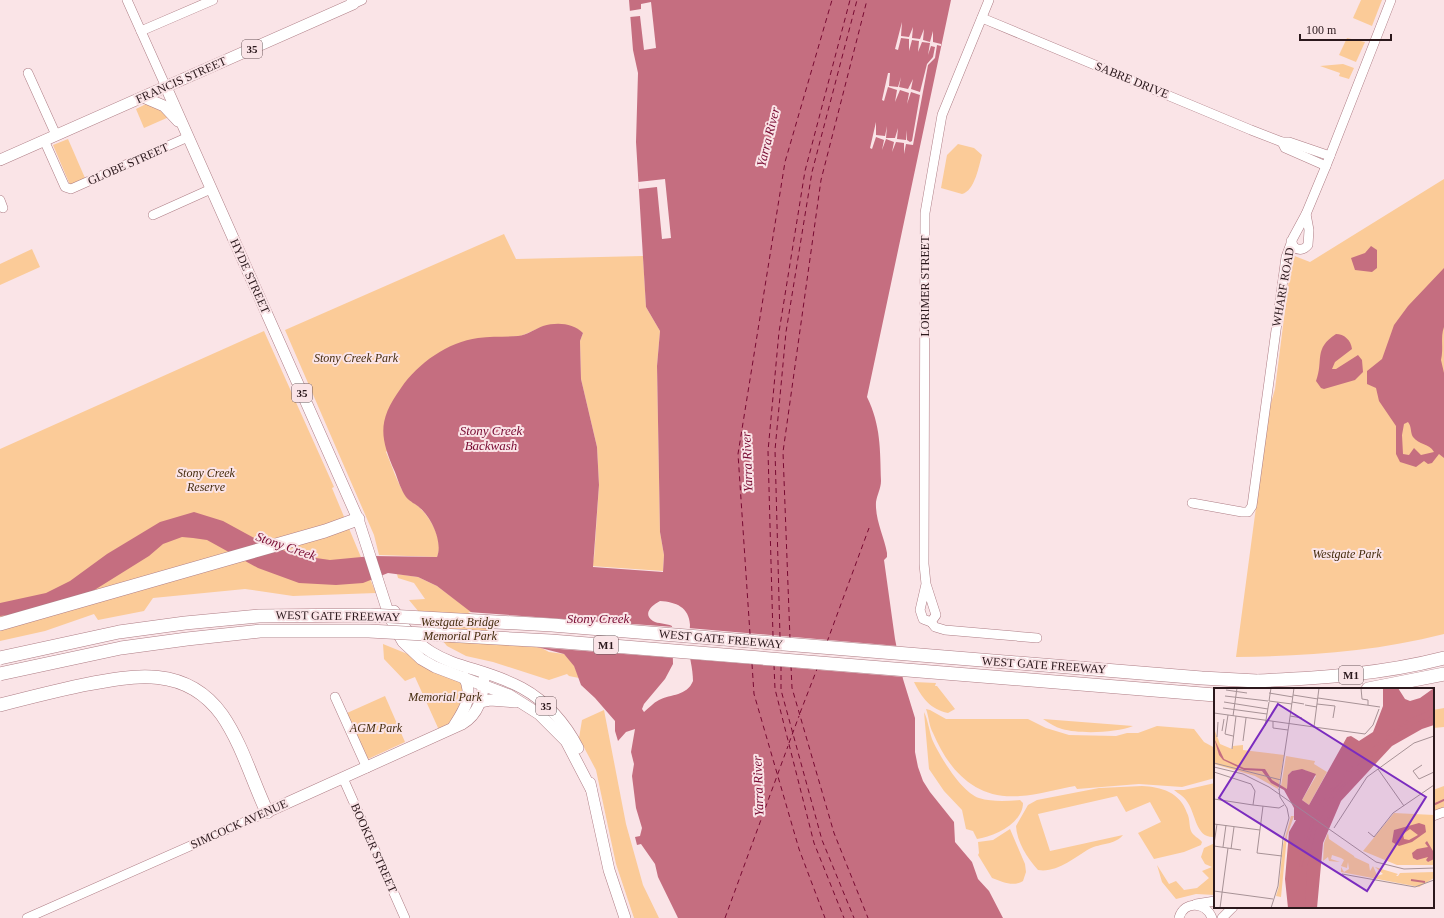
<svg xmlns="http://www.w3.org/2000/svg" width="1444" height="918" viewBox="0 0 1444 918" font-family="Georgia,serif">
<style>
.green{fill:#fbcb98}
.water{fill:#c56e80;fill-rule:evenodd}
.pier{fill:#fae4e7}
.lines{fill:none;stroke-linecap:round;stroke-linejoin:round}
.stream{stroke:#c56e80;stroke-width:2}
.ferry{stroke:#780a32;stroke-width:1;stroke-dasharray:5 4;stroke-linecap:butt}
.minor-casing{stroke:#ae7d85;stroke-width:10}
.major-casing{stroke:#ae7d85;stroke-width:12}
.highway-casing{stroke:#ae7d85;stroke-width:14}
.minor{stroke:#fff;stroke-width:9}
.major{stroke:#fff;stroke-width:11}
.highway{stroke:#fff;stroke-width:13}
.highway-bridge-casing{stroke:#ae7d85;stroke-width:14;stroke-linecap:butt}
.highway-bridge{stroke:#fff;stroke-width:13}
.labels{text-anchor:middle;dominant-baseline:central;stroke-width:4;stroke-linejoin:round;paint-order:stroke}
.shield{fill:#fae4e7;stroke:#695559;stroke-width:1}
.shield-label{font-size:11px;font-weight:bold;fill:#2b181c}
.street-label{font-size:12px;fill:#2b181c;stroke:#fae4e7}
.park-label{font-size:12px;font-style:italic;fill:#442b0d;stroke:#fae4e7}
.water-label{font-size:13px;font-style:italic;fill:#780a32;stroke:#fae4e7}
.inset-river{fill:none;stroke:#c56e80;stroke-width:2}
.inset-road{fill:none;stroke:#a79296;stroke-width:1}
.view{fill:#7b2cbf;fill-opacity:0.15;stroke:#7b2cbf;stroke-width:2}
.inset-edge{fill:none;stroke:#2b181c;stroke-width:2}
</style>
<rect width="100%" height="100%" fill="#fae4e7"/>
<g class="green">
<path d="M1361,0H1382L1372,26L1353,18Z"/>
<path d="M1347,38L1365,42L1356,62L1339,55Z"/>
<path d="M1343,64L1354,68L1349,79L1339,76L1340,73L1320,66Z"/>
<path d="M146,104L156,107L169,117L144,128L136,109Z"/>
<path d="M68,139L85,178L70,185L53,145Z"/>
<path d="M958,144L974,148L982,155C979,165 975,191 962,194L941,188L947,155Z"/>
<path d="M1444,179V634C1373,652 1308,656 1236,657L1269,410L1275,389L1292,255L1310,262Z"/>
<path d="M504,234L516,259L643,256L646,307L660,331L657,366L660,532L664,555L663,571L591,566L594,558L599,485L597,447L581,379L580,341L583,333L544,326L521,336L500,338L386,452C392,466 397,482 405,495C409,501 417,504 421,509C432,520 444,542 437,557L379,555L374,535L285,330Z"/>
<path d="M32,249L40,267L0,285V264Z"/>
<path d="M264,331L334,487L332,488L376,593L293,596L245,589L153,598L144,611L98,620L94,614L45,631L0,641V449Z"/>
<path d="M397,574L418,577L437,586L468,609L549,652L564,654L574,665L579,678L569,676L567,674L549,680L493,662L466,656L447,646L409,600L425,599L414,583L398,578Z"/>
<path d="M383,644L410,655L464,685C466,703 455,722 439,730L415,677L405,681L384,659Z"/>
<path d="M914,682L936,683L935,686H937L955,709L948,713C930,709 922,698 914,682Z"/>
<path d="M385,696L405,742L368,759L347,713Z"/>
<path d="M1444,708V727L1433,728V710Z"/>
<path d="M926,709L930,710L946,719H1028L1046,728L1069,735L1116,736L1127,733H1138L1157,726L1194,729L1204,742L1215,748V778L1182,787L1139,784L1077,789L1075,786C1057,789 1038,795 1020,796C976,800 949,771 933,733C929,726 929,717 926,709Z"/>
<path d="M604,710L626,824L643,885L659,918H634L616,864L596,770L579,738L582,720Z"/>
<path d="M924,712C928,720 929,730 932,739C939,755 961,792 979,798C992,802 1007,801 1020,800L1023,803C1023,823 994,837 977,839L973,831L966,829L962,810L944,791L929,769Z"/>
<path d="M1043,719L1133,726C1116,733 1079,734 1062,729C1055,727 1049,723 1043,719Z"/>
<path d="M1215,783V837C1196,839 1196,815 1188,803C1185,797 1179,794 1174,790H1184Z"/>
<path d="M1142,786C1161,787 1180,792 1187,813C1190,818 1189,826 1191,831C1193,836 1199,838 1202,842L1201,845L1184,852L1154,859L1138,833L1161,822L1150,802L1126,812L1117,796L1038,814L1050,851L1123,835C1115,845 1101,843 1089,849C1074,858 1057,873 1038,870C1027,858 1017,842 1016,826L1028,805L1037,800L1099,788Z"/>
<path d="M1444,786V808L1433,813V790Z"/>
<path d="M1010,829L1025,864L1026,872L1023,881C1013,887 1003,882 992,878L978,855L979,853L978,842L993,840Z"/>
<path d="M1215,843V895L1196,894L1176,899L1162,882L1157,865L1169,884L1176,881L1184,890L1197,888L1209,878L1202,871L1212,867L1205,864L1201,857L1204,848Z"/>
</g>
<g class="water">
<path d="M629,0H951L867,397C881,426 880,449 881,481C881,488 877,495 876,502C875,520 884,536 887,553V557L884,560L895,639L903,679L915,718V752L918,767L923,781L930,792L954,822L955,842L972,862L978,879L989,891L1003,918H678L658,877L655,864L641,844L637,845L635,837L640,836L642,828L636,808L632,776L634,764L631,752L635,729L626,732L618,741L615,731V721L595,698L581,685L574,666L564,654L506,639L437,586L418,577L388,573L363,583L336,585L299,583L258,568L207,540L193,538L182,537L163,544L149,556L72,604L55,610L0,616V603L46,593L70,581L107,554L160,522L194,512L223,521L256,539L295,555L330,560L372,556L437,557C443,543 432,518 420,508C416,504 410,502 406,497C401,490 398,480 395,472C379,436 378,420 401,388C418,363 448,342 478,338C491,336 505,337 518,336C527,335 535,329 543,326C557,322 573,323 583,333L580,341L581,379L597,447L599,485L593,567L663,572L664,555L660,532L657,366L660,331L646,307L636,142L638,73L633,50ZM660,601C676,602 689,607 690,625C690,631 688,637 688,644C689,656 693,668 693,681C687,696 671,694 659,700C653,703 649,708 644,712L642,709L644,704L665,679L673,664L672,626C666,623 658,624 653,621C642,614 652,605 660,601Z"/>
<path d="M1371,246L1377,250V268L1372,272L1355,270L1351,258L1365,253Z"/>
<path d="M1444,268V327C1440,338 1444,348 1441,360L1444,373V458L1439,454L1432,463L1428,464L1424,461L1416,467L1400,462L1396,454V426L1379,401L1376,388L1367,384V371L1382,359L1394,325L1408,306ZM1408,422C1412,427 1410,432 1413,437C1419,445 1429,443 1434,452L1421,455L1414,448L1409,455L1403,454L1402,435L1404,424Z"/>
<path d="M1336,334C1344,334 1351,340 1352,349L1335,362L1332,369H1336L1358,355L1362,360L1363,372L1355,380L1324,389L1321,388L1316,381C1324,360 1313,349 1336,334Z"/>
</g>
<g class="pier">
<path d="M651,2L656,48L644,50L640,16L630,17L629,11L641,9V4Z"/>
<path d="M902,22L901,36L909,37L913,27L912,38L920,39L924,29L923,40L930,42L933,31V42L941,44V46L937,45L935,58L928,65L913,145L906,144L904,154V143L896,142L892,152L894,142L886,139L882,150L884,140L876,137L872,149L870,148L876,122V135L885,136L887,126L886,138H895L898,128L897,139L906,140L907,130V140L910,142L912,141L920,95L911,92L907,104L909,93L900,90L895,102L897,90L888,87L884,101L882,100L888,73H890L889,86L898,87L901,77L899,87L908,89L913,79L911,89L920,92L927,64L933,57L935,47L931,46L928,55L930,43L922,42L918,52L919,41L912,40L909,51V39L901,38L898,50L895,49Z"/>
<path d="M665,179L671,238L662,239L657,187L639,189L638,182Z"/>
<path d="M468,612L674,627L675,658L521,646L505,641Z"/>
<path d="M688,628L898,646L904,677L688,659L686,642Z"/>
</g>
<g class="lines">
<path class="stream" d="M1433,805L1444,800"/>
<g class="ferry">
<path d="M750,634L738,454L785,162L832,0"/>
<path d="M773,636L768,451L779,332L805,171L850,0"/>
<path d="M780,637L775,450L786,332L812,172L857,0"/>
<path d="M790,639L783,452L821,180L867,0"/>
<path d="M827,642L869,528"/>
<path d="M752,664L754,694L799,849L825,918"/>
<path d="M774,665L775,689L814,843L844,918"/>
<path d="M781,666V690L822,840L854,918"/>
<path d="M791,666L792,688L834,833L868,918"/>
<path d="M800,713L817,669"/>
<path d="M789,743L799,716"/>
<path d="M725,918L788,746"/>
</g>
<g class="minor-casing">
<g id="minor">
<path d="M127,0L166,87"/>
<path d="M353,4L362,0"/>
<path d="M982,18L1251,130L1282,142H1289L1330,156"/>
<path d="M141,31L213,0"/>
<path d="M28,73L56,135"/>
<path d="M44,140L65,187L71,189L188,137"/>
<path d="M1282,142L1285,148L1326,166"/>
<path d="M0,200L3,208"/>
<path d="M153,215L211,189"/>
<path d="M1291,241L1294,247C1299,251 1304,250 1308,245L1309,230L1306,214"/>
<path d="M1192,503L1242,512H1248L1252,506L1286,257L1293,238L1306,214L1326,166L1391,0"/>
<path d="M926,584L920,610L923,619L931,622L936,615L926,584L924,564L925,213L942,115L989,0"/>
<path d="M931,622L935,627L945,630L1037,638"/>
<path d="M335,697L367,768"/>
<path d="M343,778L405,918"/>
<path d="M1433,816L1444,812"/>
<path d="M1196,904L1215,901"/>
<path d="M27,918L267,812"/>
<path d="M1179,918C1184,900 1206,902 1212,918"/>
<path d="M1222,918L1233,907"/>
</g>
</g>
<g class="major-casing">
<g id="major">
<path d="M166,87L358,519L388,612L396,630L403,642L421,659L435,667L509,695L539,714L566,741L591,789"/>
<path d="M143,97L164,106L178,121"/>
<path d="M0,160L353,4L352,0"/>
<path d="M394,611C428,672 470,660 522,688C546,701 566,724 578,748"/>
<path d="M480,702L490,700L515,702"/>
<path d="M454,726C464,710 474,696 464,677"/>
<path d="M590,783L609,870L625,918"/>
<path d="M267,812L462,724C479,714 483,697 484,678"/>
</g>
</g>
<g class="highway-casing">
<g id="highway">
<path d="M0,624L325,531L358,519"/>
<path d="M1257,681C1320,678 1382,674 1444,658"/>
<path d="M1368,689L1444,674"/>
<path d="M0,705C27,698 55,691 83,685C134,675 186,665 222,715C242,744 252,780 267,812"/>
</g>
</g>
<use href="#minor" class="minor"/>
<use href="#major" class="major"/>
<use href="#highway" class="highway"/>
<g class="highway-bridge-casing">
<g id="highway-bridge">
<path d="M0,658L119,632L185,623L259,616L370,615L552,625L1202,678L1257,681"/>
<path d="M0,674L121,648L187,639L260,631H369L551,641L1215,695"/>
</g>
</g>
<use href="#highway-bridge" class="highway-bridge"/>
</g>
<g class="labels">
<g class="shield">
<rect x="242" y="40" width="20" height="18" rx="3"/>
<rect x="292" y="384" width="20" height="18" rx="3"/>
<rect x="594" y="636" width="24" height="18" rx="3"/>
<rect x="1339" y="666" width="24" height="18" rx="3"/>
<rect x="536" y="697" width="20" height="18" rx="3"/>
</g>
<g class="shield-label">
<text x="252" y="49">35</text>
<text x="302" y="393">35</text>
<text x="606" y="645">M1</text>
<text x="1351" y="675">M1</text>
<text x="546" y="706">35</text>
</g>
<g class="street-label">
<text transform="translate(181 80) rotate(-24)">FRANCIS STREET</text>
<text transform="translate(1132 80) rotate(22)">SABRE DRIVE</text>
<text transform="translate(128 164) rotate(-24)">GLOBE STREET</text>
<text transform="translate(250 276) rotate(66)">HYDE STREET</text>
<text transform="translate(925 286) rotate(-90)">LORIMER STREET</text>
<text transform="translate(1283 287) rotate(-80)">WHARF ROAD</text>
<text transform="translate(338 616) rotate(1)">WEST GATE FREEWAY</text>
<text transform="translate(721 639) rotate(5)">WEST GATE FREEWAY</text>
<text transform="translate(1044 665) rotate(4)">WEST GATE FREEWAY</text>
<text transform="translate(239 824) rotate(-24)">SIMCOCK AVENUE</text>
<text transform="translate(374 848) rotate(66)">BOOKER STREET</text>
</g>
<g class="park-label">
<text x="356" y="358">Stony Creek Park</text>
<text x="206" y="473">Stony Creek<tspan x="206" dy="14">Reserve</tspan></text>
<text x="1347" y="554">Westgate Park</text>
<text x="460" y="622">Westgate Bridge<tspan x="460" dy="14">Memorial Park</tspan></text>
<text x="445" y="697">Memorial Park</text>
<text x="376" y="728">AGM Park</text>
</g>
<g class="water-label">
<text transform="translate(768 137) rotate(-76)">Yarra River</text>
<text x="491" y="430">Stony Creek<tspan x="491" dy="15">Backwash</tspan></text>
<text transform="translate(747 462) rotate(-92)">Yarra River</text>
<text transform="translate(286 546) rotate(19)">Stony Creek</text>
<text x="598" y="618">Stony Creek</text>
<text transform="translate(758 786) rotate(-92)">Yarra River</text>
</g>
</g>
<g transform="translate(1214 688)">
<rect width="220" height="220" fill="#fae4e7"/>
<path d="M1,43L6,56L18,61L19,58L29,57V62L70,67L64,101L41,88L0,76ZM72,68L101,73L100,76L113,84L95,117L88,112L102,88L91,82L78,83L74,87L73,101L67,98ZM180,125L220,127V177H183L149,163ZM77,128H80L73,148L67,209L62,208L65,198L69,157ZM114,145L115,151L140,168L141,171L140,169L155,176L156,183H153H156L159,178L163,187L160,189L169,186L161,179L184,186L182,188H184L186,185L220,184V190L205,199L127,184V179L130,184L135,181L134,174L133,180L127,178L130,172L127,170L118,167L117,171L126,174L115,173L114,169L109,173L110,155Z" fill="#fbcb98"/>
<path d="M169,0H184L191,11L196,13L206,10L220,0V37L208,41L178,58L127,113L109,155L103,220H74L71,191L75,144L82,132H80V120L70,102L57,95L48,83L30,82L9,72L5,67L0,50L10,71L30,80L51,81L58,92L73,101L74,87L78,83L88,81L102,86L88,112L95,117L133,49L137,48L145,53L159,44L169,18ZM205,135L211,137L212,144L198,154L185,158L178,154L180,142ZM196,141L204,147L195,152L190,151L189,146ZM213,153L219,163L220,171L214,174L212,172L214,169L203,172L199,170L198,165L203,161L214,159L211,155Z" fill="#c56e80" fill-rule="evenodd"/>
<path class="inset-river" d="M100,129L110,110L134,83L179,43L196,32L220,22M103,130L123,100L159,63L198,33L220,23M103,131L123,101L160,64L198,34L220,24M105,131L115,113L161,64L199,35L220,26M109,134L119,126M76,160L97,144M197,192L211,194M86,220V179L99,132M89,220V179L101,134M89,220L90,179L102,134M90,220L92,179L103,134"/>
<path class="inset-road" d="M147,0L148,11L154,12V17M12,2L33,5M55,5L79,9M79,7L104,11M11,8L54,13M104,10L166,19M55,13L78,16M55,13L57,0M10,14L54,21M78,14L90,16M103,16L121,18L119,30M91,17L103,19M9,20L53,26M0,25L100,39L105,0M14,27L11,46L19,48M19,28L23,0M76,28L88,30M59,33V40L74,42M75,36L80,0M51,38L55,14M100,39L151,46L159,37L165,21M8,43L10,31M3,49L4,34M29,53L32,30M18,61L22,28M0,75L67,92M208,77L199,83L205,91L220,84M0,79L29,86L55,99L162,174L190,181L220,180M164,81L190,118M0,84L37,96L41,103L39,117M65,102L75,36M0,111L39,117M39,117L65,120L70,117M49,118L43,165L68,168M0,136L46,142M120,140L153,89L200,55L220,48M154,144L160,149L179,125L220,97M0,156L3,136M0,158L27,162M9,159L12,137M17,161L20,139M128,186L201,199L220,192M0,203L59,211M6,220L14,160M57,220L64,198L69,151L75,130L73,120L66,109L65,101"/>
<path class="view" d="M64,16L212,109L153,203L5,110Z"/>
<rect width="220" height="220" class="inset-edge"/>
</g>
<path d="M1300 34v6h91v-6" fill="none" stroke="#2b181c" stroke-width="2"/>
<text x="1306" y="34" font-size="12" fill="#2b181c" stroke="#fae4e7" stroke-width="3" paint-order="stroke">100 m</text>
</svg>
